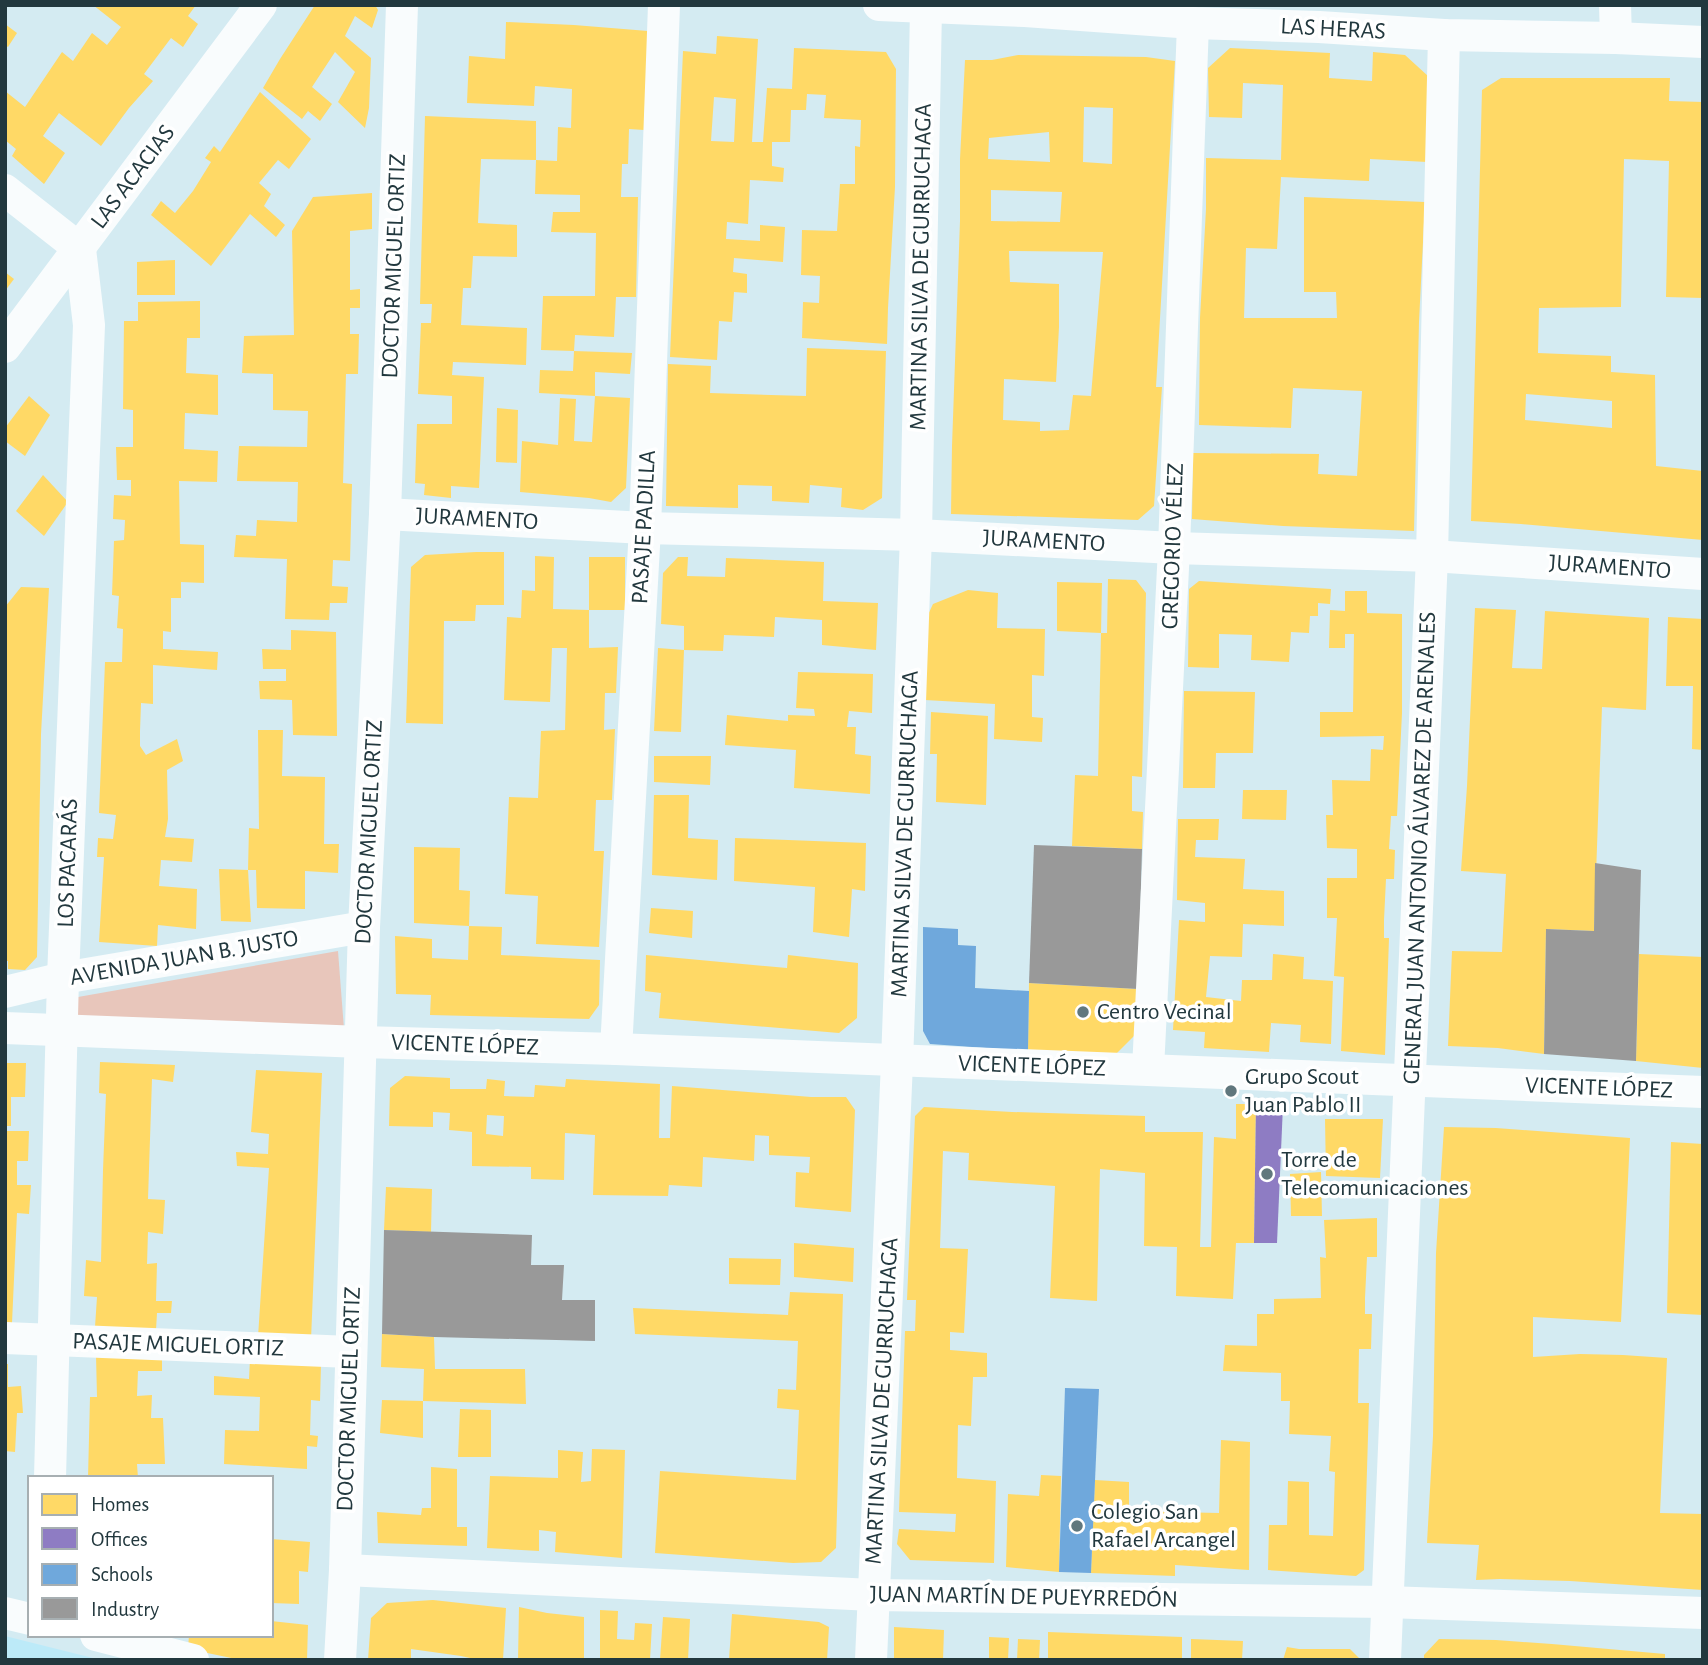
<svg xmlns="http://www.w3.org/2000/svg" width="1708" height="1665" viewBox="0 0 1708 1665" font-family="'Alegreya Sans',sans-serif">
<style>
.built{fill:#bceaf8}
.green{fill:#e8c6bb}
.homes{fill:#ffd966;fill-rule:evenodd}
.offices{fill:#8e7cc3}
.schools{fill:#6fa8dc}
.industry{fill:#999}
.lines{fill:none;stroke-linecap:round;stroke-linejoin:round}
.minor{stroke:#f9fcfd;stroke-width:32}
.poi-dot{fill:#60777d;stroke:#fff;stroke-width:2.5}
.labels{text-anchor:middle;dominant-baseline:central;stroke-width:7;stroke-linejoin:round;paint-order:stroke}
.street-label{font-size:24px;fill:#22383e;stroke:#fff}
.poi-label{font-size:24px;fill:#22383e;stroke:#fff;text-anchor:start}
</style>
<rect width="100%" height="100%" fill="#d4ebf2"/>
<path class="built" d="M5,1636L101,1660H5Z"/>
<path class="green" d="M338,951L344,1029L76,1021L78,997Z"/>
<g class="homes">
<path d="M93,5H196L188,16L198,24L183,47L171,38L144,74L153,81L129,108L101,146L59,113L43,136L65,153L44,184L12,156L16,149L5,140V91L25,107L62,52L73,61L92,33L107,45L121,27Z"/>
<path d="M315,5H375L378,10L372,28L355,16L345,36L371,58L369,108L365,128L338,102L355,72L335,52L312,87L332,104L320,121L308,111L302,119L263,88L280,59Z"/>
<path d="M506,22L574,25L648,31L644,130L629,129L628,164H622L621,197H638L636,297H616L614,337L575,335L574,351L632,353L630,374L595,372V396L539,393L540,370L573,371L574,351L541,350L543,296H595L596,233L551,232L553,212H580V195L535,194L536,160L557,161L558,127L571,128L572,89L535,86L534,106L467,103L469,56L505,59Z"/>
<path d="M5,24L17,33L8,47L5,45Z"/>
<path d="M717,36L758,39L752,142H763L767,88L792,89L794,48L886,52L896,69L895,187L888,308L887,344L802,338L803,302L819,303L820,276L801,275L802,230L837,231L840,184H855V146L860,147L861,120L824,118L826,95L807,94L806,110H791L790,142H772V166L784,168L783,182L750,180L748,224L727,222L726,239L760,241V225L785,227L783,262L734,258L733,272L747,274V293L734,292L732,322L719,321L717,360L670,357L683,51L716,54ZM714,97L736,99L734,142L711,141Z"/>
<path d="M1230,48L1330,53L1329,78L1372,81L1373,52L1405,55L1428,76L1427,162L1370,159L1369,181L1281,177L1277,249L1246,248L1244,318H1337L1336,292H1304V197L1425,202L1419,322L1414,531L1283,526L1192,519L1193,453L1319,454L1318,474L1357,476L1362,391L1293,388L1291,428L1199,425L1200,318L1206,209V158L1281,160L1283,85L1243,83L1242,118L1209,117L1208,68Z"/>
<path d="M1018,55L1146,57L1175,61L1156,387H1162L1154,506L1138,520L951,514L952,446L960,221V159L965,60H992ZM1084,107L1113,108L1112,164L1083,162ZM1049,132L1050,162L988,159L989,138ZM991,190L1062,192L1060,222L991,221ZM1009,251L1103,252L1091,396L1073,395L1069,430L1040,431V422L1003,420L1004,379L1056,382L1059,327V284L1010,282Z"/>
<path d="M1501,78H1670L1669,101L1703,102V196H1701L1703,298L1666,297L1669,161L1624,159L1621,307L1539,308L1538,353L1611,356V372L1655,375L1656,466L1703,471V540L1521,524L1471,521L1482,90ZM1526,394L1612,401V428L1525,420Z"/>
<path d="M260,92L311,139L289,169L278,160L259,183L271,194L264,206L285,225L276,237L250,214L211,266L151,215L161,201L175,213L193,191L211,162L205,158L214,146L220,152Z"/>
<path d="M425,116L536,121V160L481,159L478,223L517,225V257L473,256L471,288H463L461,325L527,328L526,365L453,362L452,375L484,377L479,488L451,486V498L424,495L425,484L415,483L417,424H452V396L418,394L421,323H431L432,304H420Z"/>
<path d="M372,193V229L350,231V290L360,289V308H350V334H359L358,374H346L343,483L352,484L350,561L333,560L332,586L348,587L347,603H330L329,620L285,619L287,559L234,557L236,535L256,536L257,520L297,522L298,482L237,481L239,446L307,447L308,411L273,410V374L242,373L244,336L294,335L292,231L313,197Z"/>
<path d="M175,260V295H137V262Z"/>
<path d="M5,272L14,279L5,291Z"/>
<path d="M200,301V338H187L186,373L218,375V415L185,413L184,449L218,451L217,482L179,481L180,544L204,545V583L181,582V598H171V632L163,631V649L218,652L217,670L153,665V704L141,703L140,731V746L146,755L177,739L183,761L167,770L168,819L165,837L194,839L192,862L161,860L159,886L197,889L196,929L158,925L157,946L99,942L104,857H97L98,838L113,839L116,815L99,813L105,662H122L123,629L117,628L119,596L112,595L114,541L124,540L125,520L113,519L114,495L131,496V480H117L116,447H133V410L123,409L124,321H138V302Z"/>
<path d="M807,348L886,351L882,498L863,510L841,507L842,488L810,485L809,503L772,501V486L738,485V508L666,506L668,364L711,366L710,393L806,396Z"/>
<path d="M29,396L50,415L25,456L5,441V428Z"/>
<path d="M595,396L630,398L626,488L611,502L589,498L520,492L522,441L558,445L560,398L576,399L574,441L592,442Z"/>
<path d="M497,408L518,410L517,463L496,462Z"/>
<path d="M43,475L68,502L44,536L16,511Z"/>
<path d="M476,552H504V605H476L475,621H444L443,724L406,723L411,567L425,555Z"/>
<path d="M535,556L554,557L553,609L589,610V648L618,647L616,693H605L604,730L615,729L612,800H596L594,851H604L599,947L536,944L538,896L505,894L509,797L538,798L541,731L565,730L567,648H552L550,702L504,700L507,617L521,618L522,590L535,591Z"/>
<rect x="589" y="557" width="36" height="53"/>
<path d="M678,557H688L687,576L725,577L726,558L824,562L823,601L878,603L876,650L822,645V620L775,617L774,637L724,635L723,651L684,650V626L661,624L663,573Z"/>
<path d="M1108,579L1136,580L1146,593L1142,777L1132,776V811L1143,812L1142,849L1072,846L1075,775L1098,776L1101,633L1057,631V582L1102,583L1101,633H1107Z"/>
<path d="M1199,581L1331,589L1330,604L1318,603V616H1310L1309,633L1291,632L1289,662L1251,660L1252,635L1219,634V668L1188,667L1189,589Z"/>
<path d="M21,587L49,588L41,734L37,957L25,970L8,969V961H5V607Z"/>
<path d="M968,590L998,593L997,628L1045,629L1044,676L1032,675V717L1043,718L1042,742L994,739L995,704L925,700V621L933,604Z"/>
<path d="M1345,591H1367V613L1402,614V713L1397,816H1391L1389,849L1395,850L1394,879H1386L1384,920V938H1389L1385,1055L1341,1051L1344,977L1334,976L1337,918H1327V878H1357V849L1327,848L1326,815H1333L1332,780L1370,781L1371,749L1383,750L1384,736L1320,737V712H1353L1354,634H1345V648H1329L1330,610L1345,611Z"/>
<path d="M1475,608L1516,610L1512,668L1542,669L1545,611L1649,618L1646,710L1602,707L1594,931L1546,929L1544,1054L1498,1048L1448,1046L1452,951L1502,952L1506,874L1461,871L1467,786Z"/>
<path d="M1668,617L1703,619V750L1692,749L1693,686H1666Z"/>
<path d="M291,630L336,632L337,736L293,735L292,700L260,699L259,681H286V669H263L262,649L291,650Z"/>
<path d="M658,648L684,650L681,732L654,731Z"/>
<path d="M798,672L873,674L872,713L849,711L847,727H856L855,754L871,756L870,794L794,788L796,750L725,745L727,715L788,721V715L815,716L814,709L796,708Z"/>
<path d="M1184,691L1255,692L1253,753H1216L1215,788H1183Z"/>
<path d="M931,712L988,716L986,805L936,802L937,754H930Z"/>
<path d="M258,730H283L282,776L325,777L324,844H339L338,873L305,871V909L257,908L256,870H248L249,828L259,829Z"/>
<path d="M654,756H711L710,785L654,782Z"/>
<path d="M1243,790H1287L1286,820L1242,819Z"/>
<path d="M654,795H689L688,838L718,840L717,880L652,875Z"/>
<path d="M1178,819H1219L1218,840H1196L1195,857L1245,859L1243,889L1284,891V926L1243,924L1242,957L1210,956L1206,997L1241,1001L1242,980H1272L1273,954L1304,957L1303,979L1333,981L1331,1044L1300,1042L1301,1025L1271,1023L1269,1052L1204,1048L1205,1032L1173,1030L1179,920L1205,922V903L1177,900Z"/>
<path d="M735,838L866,843L865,891L852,889L849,937L813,932L815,887L734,881Z"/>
<path d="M414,847L460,848L459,890L470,891L469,926L414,923Z"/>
<path d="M219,869L248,870L251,922L221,921Z"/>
<path d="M651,908L693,911L692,938L649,933Z"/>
<path d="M469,926L502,927L501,955L600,960L599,1005L589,1019L430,1015L431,995L396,994L395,936L432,939V958L468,960Z"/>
<path d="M1639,954L1703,957V1068L1636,1061Z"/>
<path d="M646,955L787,968L788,955L858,963L857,1018L839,1033L659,1018L661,993L645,991Z"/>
<path d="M1029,983L1138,989L1137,1033L1115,1055L1028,1051Z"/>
<path d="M100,1062L175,1065L173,1082L152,1079L148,1199L165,1200L163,1234L148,1232L147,1264L157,1263L156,1301H172L171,1313H157L156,1330L95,1327L97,1297L84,1296L86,1260L101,1262L103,1170L106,1094L99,1093Z"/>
<path d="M5,1063H26L25,1097H11V1126H5Z"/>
<path d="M256,1070L322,1073L311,1340L258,1337L269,1168L237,1166L236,1152L268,1154L269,1134L251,1132Z"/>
<path d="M405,1076L450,1078V1089H486L487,1079L505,1081L504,1096L534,1097L535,1085L565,1087L566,1079L660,1084L659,1138H670L672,1086L811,1097H846L855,1110L851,1212L795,1207L796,1172L809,1173L810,1157L769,1155V1136L755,1135L754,1161L703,1157L702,1187L669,1185L668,1196L593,1195L595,1135L565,1133L564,1180L531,1179V1167L472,1166V1132L449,1130L450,1113L433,1112V1127L389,1126L390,1088ZM487,1115L504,1116L503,1136L486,1134Z"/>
<path d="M1236,1104H1256L1254,1243H1236L1233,1299L1176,1296L1177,1247L1144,1246L1145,1173L1100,1169L1097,1301L1050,1298L1055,1186L968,1180L969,1153L943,1151L940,1248L968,1249L964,1333L950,1332V1350L987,1353V1377H973L971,1426L958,1425L957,1478L996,1481L994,1563L910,1560L897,1544L899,1529L955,1532L956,1514L899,1512L905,1331H915L916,1300H907L915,1116L924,1107L1012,1112L1145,1116V1132H1203L1200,1247H1211L1214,1137L1236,1139Z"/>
<path d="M1325,1119H1383L1380,1178L1326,1176Z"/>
<path d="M1444,1127L1496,1128L1630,1138L1621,1322L1533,1317V1357L1580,1354L1623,1355L1667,1358L1660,1513L1703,1514V1590L1570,1581L1500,1579L1476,1580L1479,1545L1427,1543L1433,1436L1436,1253Z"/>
<path d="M5,1131H29L28,1161H17V1185H31L29,1214L17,1213L12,1323L5,1322Z"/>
<path d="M1671,1142L1703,1144V1315L1667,1313Z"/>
<path d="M1321,1172L1322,1216H1291L1290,1174Z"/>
<path d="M386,1187L432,1189L431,1232L384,1230Z"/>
<path d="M1377,1218V1257H1367L1365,1298V1314H1372L1371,1349H1359L1358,1403H1369L1364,1570L1356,1576L1268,1570L1269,1525H1287L1288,1481L1309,1482V1535L1333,1536L1335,1472L1329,1471L1331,1436L1289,1434L1290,1401H1281V1373L1223,1371L1225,1345L1257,1346V1314H1274V1299L1321,1298L1320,1257L1326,1258L1324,1220Z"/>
<path d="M794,1243L854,1248L853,1282L794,1277Z"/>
<path d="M729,1258L781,1259L780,1285L729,1284Z"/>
<path d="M790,1292L843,1294L836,1548L821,1562L793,1563L655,1553L660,1471L796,1480L799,1410L777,1408L778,1389L796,1390L798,1341L635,1334L633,1308L788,1315Z"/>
<path d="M382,1334L434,1337L435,1369H525L526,1404L423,1401L424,1369L381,1367Z"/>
<path d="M96,1355H162V1371H138L137,1396L152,1395L151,1418H163L165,1464H137L138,1478H88L90,1397H97Z"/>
<path d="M250,1359L321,1364L320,1401L311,1400L310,1435L318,1436L317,1447L307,1446V1469L224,1464L225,1430L259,1431L260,1397L214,1395V1376L249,1379Z"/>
<path d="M5,1364H8V1387L21,1386L23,1413H17L15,1452L5,1451Z"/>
<path d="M382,1400L423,1401V1438L380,1433Z"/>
<path d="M460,1409L491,1410V1457H458Z"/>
<path d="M1221,1440L1250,1442L1249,1570L1175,1565V1576L1091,1573L1095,1480L1129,1482V1511L1219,1513Z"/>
<path d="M592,1449L625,1450L622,1558L555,1552L556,1532L539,1530V1551L487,1548L490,1476L558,1478V1450L583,1452L581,1482L591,1481Z"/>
<path d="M431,1467L457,1469V1527H467V1546L378,1543L377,1512L421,1515L422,1508H431Z"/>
<path d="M1041,1475L1061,1476L1059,1572L1006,1567L1008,1494L1039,1496Z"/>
<path d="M271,1539L310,1542L308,1572L299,1571V1604L271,1603Z"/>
<path d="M433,1600L506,1608L503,1660H479L461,1656L411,1649V1660H368L371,1618L387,1603Z"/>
<path d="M519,1607L547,1613L584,1617V1660H518Z"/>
<path d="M600,1610L618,1611L617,1639L634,1640L635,1623L652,1624L650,1660H600Z"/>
<path d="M732,1614L819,1622L829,1627L827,1660H729Z"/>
<path d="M663,1617L690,1619L688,1660H660Z"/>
<path d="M271,1621L308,1625L307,1660H241L188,1649L189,1635H271Z"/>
<path d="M894,1627L944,1630L943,1660H894Z"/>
<path d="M1048,1632L1182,1637V1660H1048Z"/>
<path d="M989,1637L1009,1638L1008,1660H989Z"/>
<path d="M1018,1639L1040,1640L1039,1660H1017Z"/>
<path d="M1191,1639L1243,1641L1242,1660H1191Z"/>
<path d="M1439,1639L1496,1640L1552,1644L1665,1654V1660H1424V1655Z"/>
<path d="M1287,1647L1299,1649H1350L1361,1660H1283Z"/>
</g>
<path class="offices" d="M1256,1104L1283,1105L1277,1243H1254Z"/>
<g class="schools">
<path d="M923,927L958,929V945L976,946L975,988L1029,991L1028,1051L930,1044L923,1031Z"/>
<path d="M1065,1388L1099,1389L1091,1573L1059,1572Z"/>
</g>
<g class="industry">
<path d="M1034,845L1142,849L1138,989L1029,983Z"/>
<path d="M1595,863L1641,870L1636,1061L1544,1054L1546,929L1594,931Z"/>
<path d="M384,1230L532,1235L531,1265H564L562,1300H595V1341L434,1337L382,1334Z"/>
</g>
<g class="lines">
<g class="minor">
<path d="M879,5L1025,11L1193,23L1319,27L1444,35L1616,38L1703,42"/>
<path d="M1615,5L1616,38"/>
<path d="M5,190L80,249L89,325L63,978L50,1478"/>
<path d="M5,347L261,5"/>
<path d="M385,514L645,528L916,535L1174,548L1432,556L1703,574"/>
<path d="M5,992L63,978L364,927"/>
<path d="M5,1028L361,1042L616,1049L1703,1092"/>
<path d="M616,1049L645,528L664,5"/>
<path d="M1148,1069L1174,548L1193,23"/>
<path d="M5,1338L350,1352"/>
<path d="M345,1570L873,1595L1386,1602L1703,1613"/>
<path d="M5,1613L30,1619"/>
<path d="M96,1635L193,1660"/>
<path d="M340,1660L345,1570L364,927L385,514L402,5"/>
<path d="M871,1660L897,1062L916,535L926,8"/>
<path d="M1385,1660L1432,556L1444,35"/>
</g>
</g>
<g class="poi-dot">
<circle cx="1083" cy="1012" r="7"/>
<circle cx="1231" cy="1091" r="7"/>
<circle cx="1267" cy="1174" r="7"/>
<circle cx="1077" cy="1526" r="7"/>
</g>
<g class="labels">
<g class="street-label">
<text transform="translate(1333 29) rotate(3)">LAS HERAS</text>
<text transform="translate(133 177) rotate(-53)">LAS ACACIAS</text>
<text transform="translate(394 266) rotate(-88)">DOCTOR MIGUEL ORTIZ</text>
<text transform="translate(921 267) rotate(-89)">MARTINA SILVA DE GURRUCHAGA</text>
<text transform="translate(477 519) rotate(3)">JURAMENTO</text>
<text transform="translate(644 527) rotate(-87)">PASAJE PADILLA</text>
<text transform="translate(1044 541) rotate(3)">JURAMENTO</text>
<text transform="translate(1173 546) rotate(-88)">GREGORIO VÉLEZ</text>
<text transform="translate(1610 567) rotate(4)">JURAMENTO</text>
<text transform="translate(369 832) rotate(-87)">DOCTOR MIGUEL ORTIZ</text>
<text transform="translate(905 834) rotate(-88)">MARTINA SILVA DE GURRUCHAGA</text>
<text transform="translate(1420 848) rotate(-88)">GENERAL JUAN ANTONIO ÁLVAREZ DE ARENALES</text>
<text transform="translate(68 863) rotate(-88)">LOS PACARÁS</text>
<text transform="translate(184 958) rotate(-10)">AVENIDA JUAN B. JUSTO</text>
<text transform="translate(465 1045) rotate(2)">VICENTE LÓPEZ</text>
<text transform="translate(1032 1066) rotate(2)">VICENTE LÓPEZ</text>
<text transform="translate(1599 1088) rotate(2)">VICENTE LÓPEZ</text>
<text transform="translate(178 1345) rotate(2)">PASAJE MIGUEL ORTIZ</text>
<text transform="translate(349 1399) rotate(-88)">DOCTOR MIGUEL ORTIZ</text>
<text transform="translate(882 1401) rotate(-87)">MARTINA SILVA DE GURRUCHAGA</text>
<text transform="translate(1024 1597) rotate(1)">JUAN MARTÍN DE PUEYRREDÓN</text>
</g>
<g class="poi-label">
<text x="1097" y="1012">Centro Vecinal</text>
<text x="1245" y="1077">Grupo Scout<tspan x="1245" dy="28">Juan Pablo II</tspan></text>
<text x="1281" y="1160">Torre de<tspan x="1281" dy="28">Telecomunicaciones</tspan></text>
<text x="1091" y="1512">Colegio San<tspan x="1091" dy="28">Rafael Arcangel</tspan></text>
</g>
</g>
<rect width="1708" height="1665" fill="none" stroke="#22383e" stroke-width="14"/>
<rect x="28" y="1476" width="245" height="161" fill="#ffffff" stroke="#a7afb2" stroke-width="2"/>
<rect x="42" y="1494" width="35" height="21" fill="#ffd966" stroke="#a7afb2" stroke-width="2"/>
<text x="91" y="1511" font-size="21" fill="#22383e">Homes</text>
<rect x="42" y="1528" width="35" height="21" fill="#8e7cc3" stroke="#a7afb2" stroke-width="2"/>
<text x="91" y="1546" font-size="21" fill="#22383e">Offices</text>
<rect x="42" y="1564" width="35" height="21" fill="#6fa8dc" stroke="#a7afb2" stroke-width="2"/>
<text x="91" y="1581" font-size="21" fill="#22383e">Schools</text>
<rect x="42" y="1598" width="35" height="21" fill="#999999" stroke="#a7afb2" stroke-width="2"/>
<text x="91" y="1616" font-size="21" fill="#22383e">Industry</text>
</svg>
